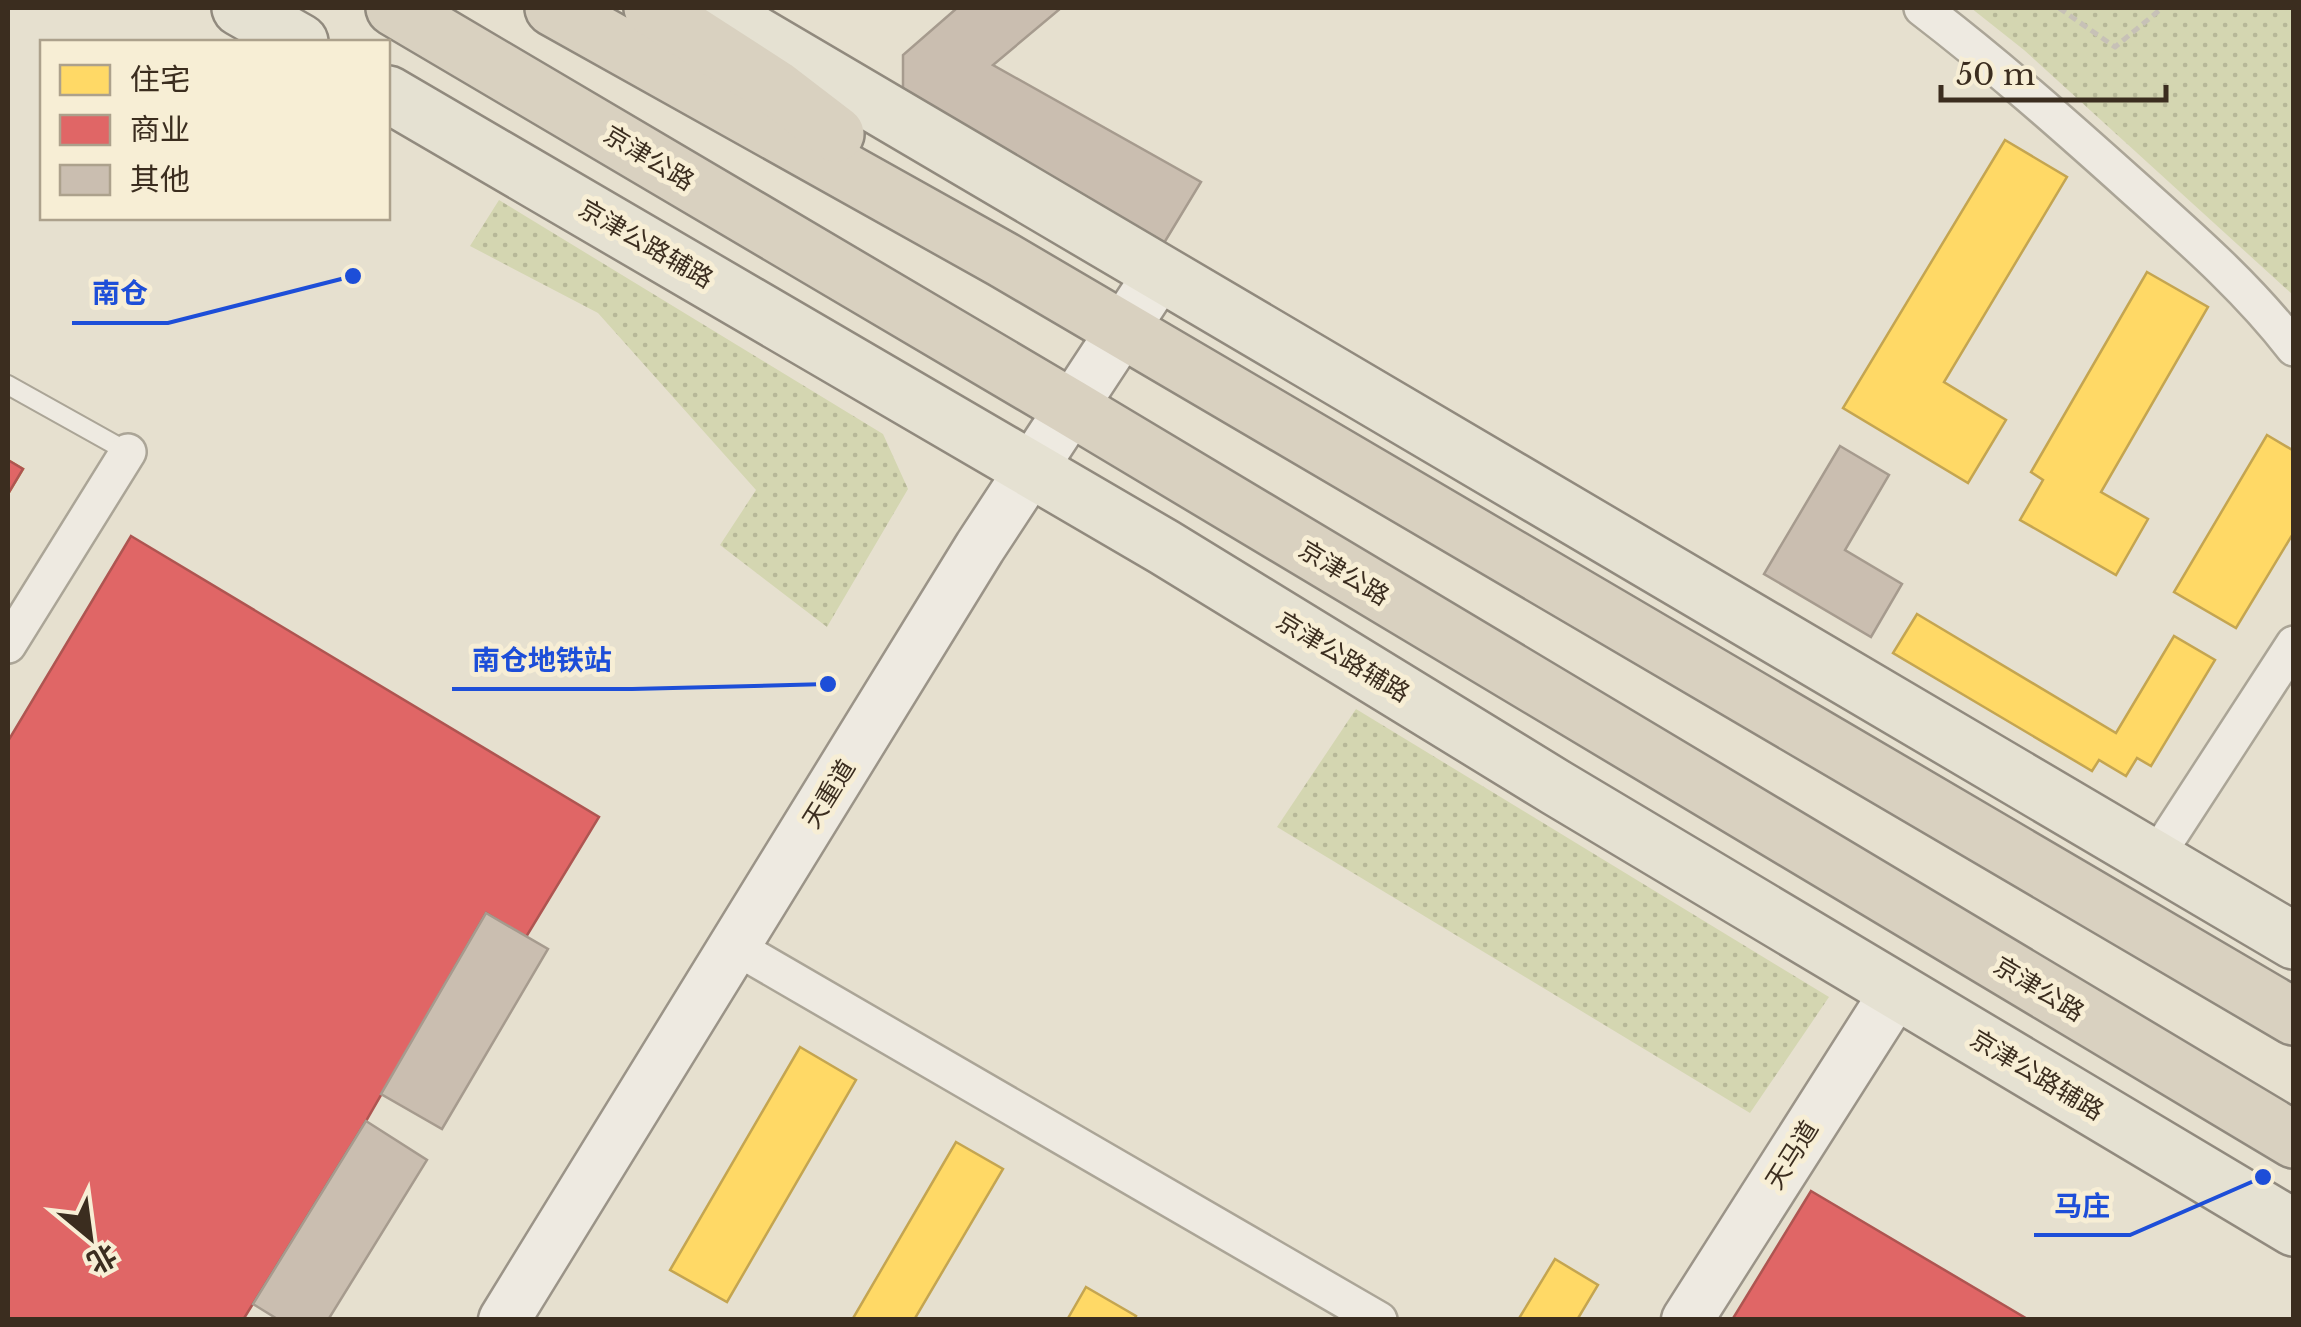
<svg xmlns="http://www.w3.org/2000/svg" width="2301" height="1327" viewBox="0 0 2301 1327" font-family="'Libre Baskerville','Noto Sans SC',serif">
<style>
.grass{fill:url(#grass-dots)}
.homes{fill:#ffd966;stroke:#c4a551;stroke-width:2.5}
.shops{fill:#e06666;stroke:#ae5551;stroke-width:2.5}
.building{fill:#cabeb0;stroke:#a69b8e;stroke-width:2.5}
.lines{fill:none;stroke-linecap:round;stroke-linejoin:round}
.lane-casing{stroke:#aba597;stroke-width:22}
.street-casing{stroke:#aba597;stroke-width:40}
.secondary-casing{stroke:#9b9488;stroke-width:55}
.primary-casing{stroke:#918a7e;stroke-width:60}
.highway-casing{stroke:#918a7e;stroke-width:60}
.path{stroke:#c7c1b7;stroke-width:5;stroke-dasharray:8 5;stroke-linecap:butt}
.lane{stroke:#eeeae1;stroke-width:18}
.street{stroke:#eeeae1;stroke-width:35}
.secondary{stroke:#eeeae1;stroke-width:50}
.primary{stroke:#e5e1d2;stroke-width:55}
.highway{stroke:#d9d1c0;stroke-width:55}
.labels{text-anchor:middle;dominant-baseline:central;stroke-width:10;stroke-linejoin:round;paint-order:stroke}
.street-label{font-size:25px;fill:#3b2d1f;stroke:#f7eed5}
.leader{fill:none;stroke:#1d4ed8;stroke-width:4}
.callout-dot{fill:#1d4ed8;stroke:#f7eed5;stroke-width:4}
.callout-label{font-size:28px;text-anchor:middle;font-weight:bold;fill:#1d4ed8;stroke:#f7eed5;stroke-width:10;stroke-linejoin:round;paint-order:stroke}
</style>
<defs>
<pattern id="grass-dots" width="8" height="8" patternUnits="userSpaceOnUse" patternTransform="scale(2.5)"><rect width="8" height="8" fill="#d4d6b1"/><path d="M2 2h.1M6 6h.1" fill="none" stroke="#b7b898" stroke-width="1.8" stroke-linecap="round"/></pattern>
</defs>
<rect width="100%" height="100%" fill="#e6e0cf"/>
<g class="grass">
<path d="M1971,8H2293V295L2024,50Z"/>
<path d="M499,200L883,434L908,489L827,627L720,545L756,490L598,313L470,246Z"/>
<path d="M1356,709L1829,997L1750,1113L1277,827Z"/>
</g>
<g class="homes">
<path d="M2005,140L2067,177L1944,382L2006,420L1968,483L1843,408Z"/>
<path d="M2147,272L2208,307L2101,492L2148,519L2116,575L2020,520L2043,480L2031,472Z"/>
<path d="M2267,435L2294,451V532L2236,628L2174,592Z"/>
<path d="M8,460L23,469L8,494Z"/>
<path d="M1917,614L2116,733L2174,636L2215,660L2151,766L2137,758L2126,776L2099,760L2092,771L1893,653Z"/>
<path d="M800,1047L856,1080L727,1302L670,1270Z"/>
<path d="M956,1142L1003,1169L914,1320H852Z"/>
<path d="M1555,1259L1598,1285L1577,1320H1518Z"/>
<path d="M1086,1287L1136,1316L1134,1320H1067Z"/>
</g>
<g class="shops">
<path d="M8,460L23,469L8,494Z"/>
<path d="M131,536L599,817L526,937L486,913L366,1121L243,1320H8V741Z"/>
<path d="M1811,1191L2029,1320H1732Z"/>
</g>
<g class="building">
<path d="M957,8H1061L993,65L1201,182L1164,243L903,94V55Z"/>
<path d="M1840,446L1889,475L1845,550L1902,584L1871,637L1764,574Z"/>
<path d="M486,913L548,949L442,1129L381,1094Z"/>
<path d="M366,1121L427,1160L328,1320H279L253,1304Z"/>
</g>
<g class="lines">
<g class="lane-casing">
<path id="lane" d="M8,385L128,452"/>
</g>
<g class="street-casing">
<g id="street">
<path d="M1922,8C1995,64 2063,124 2132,186C2189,237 2247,287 2294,348"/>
<path d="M8,645L128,452"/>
<path d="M2155,858L2294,644"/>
<path d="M734,946L1379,1320"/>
</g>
</g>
<g class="secondary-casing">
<g id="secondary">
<path d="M504,1320L980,547L1160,273"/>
<path d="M1687,1320L1897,990"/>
</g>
</g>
<g class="primary-casing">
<g id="primary">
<path d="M240,8L300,42"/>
<path d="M711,8L2294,941"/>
<path d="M388,94L1164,547L1557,788L2294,1228"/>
</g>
</g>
<g class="highway-casing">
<g id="highway">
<path d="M394,8L1070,407L2294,1140"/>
<path d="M553,8L1002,259L2294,1017"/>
<path d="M652,8L776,88L836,134"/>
</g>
</g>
<g class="path">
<path d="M2059,8L2115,47L2162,8"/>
<path d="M2291,8H2294"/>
</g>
<use href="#lane" class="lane"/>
<use href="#street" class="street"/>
<use href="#secondary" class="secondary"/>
<use href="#primary" class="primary"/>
<use href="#highway" class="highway"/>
</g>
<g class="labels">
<g class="street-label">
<text transform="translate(649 158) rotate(31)">京津公路</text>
<text transform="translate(646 244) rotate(30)">京津公路辅路</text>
<text transform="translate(1344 573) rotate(31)">京津公路</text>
<text transform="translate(1343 657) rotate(31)">京津公路辅路</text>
<text transform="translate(829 794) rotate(-58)">天重道</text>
<text transform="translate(2039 989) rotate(31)">京津公路</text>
<text transform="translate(2037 1075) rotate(31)">京津公路辅路</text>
<text transform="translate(1792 1155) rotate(-58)">天马道</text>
</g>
</g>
<path class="leader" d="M353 276L168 323H72M828 684L632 689H452M2263 1177L2130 1235H2034"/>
<g class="callout-dot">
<circle cx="353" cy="276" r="10"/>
<circle cx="828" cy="684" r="10"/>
<circle cx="2263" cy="1177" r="10"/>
</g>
<g class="callout-label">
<text x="120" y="303">南仓</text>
<text x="542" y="670">南仓地铁站</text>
<text x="2082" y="1216">马庄</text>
</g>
<rect width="2301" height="1327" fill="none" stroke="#3b2d1f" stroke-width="20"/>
<rect x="40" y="40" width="350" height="180" fill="#f7eed5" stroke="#aca18c" stroke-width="2.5"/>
<rect x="60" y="65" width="50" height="30" fill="#ffd966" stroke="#aca18c" stroke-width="2.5"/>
<text x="130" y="90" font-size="30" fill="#3b2d1f">住宅</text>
<rect x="60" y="115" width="50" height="30" fill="#e06666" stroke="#aca18c" stroke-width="2.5"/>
<text x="130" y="140" font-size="30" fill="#3b2d1f">商业</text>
<rect x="60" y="165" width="50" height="30" fill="#cabeb0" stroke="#aca18c" stroke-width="2.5"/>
<text x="130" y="190" font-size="30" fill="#3b2d1f">其他</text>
<g transform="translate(90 1237) rotate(151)" stroke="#f7eed5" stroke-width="8" paint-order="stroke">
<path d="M0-8L18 38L0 25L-18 38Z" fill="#3b2d1f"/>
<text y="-15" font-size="28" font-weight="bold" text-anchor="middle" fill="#3b2d1f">北</text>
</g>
<path d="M1941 85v15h225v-15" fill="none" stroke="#3b2d1f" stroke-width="5"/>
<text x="1956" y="85" font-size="30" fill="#3b2d1f" stroke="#f7eed5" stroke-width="8" paint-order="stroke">50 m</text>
</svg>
